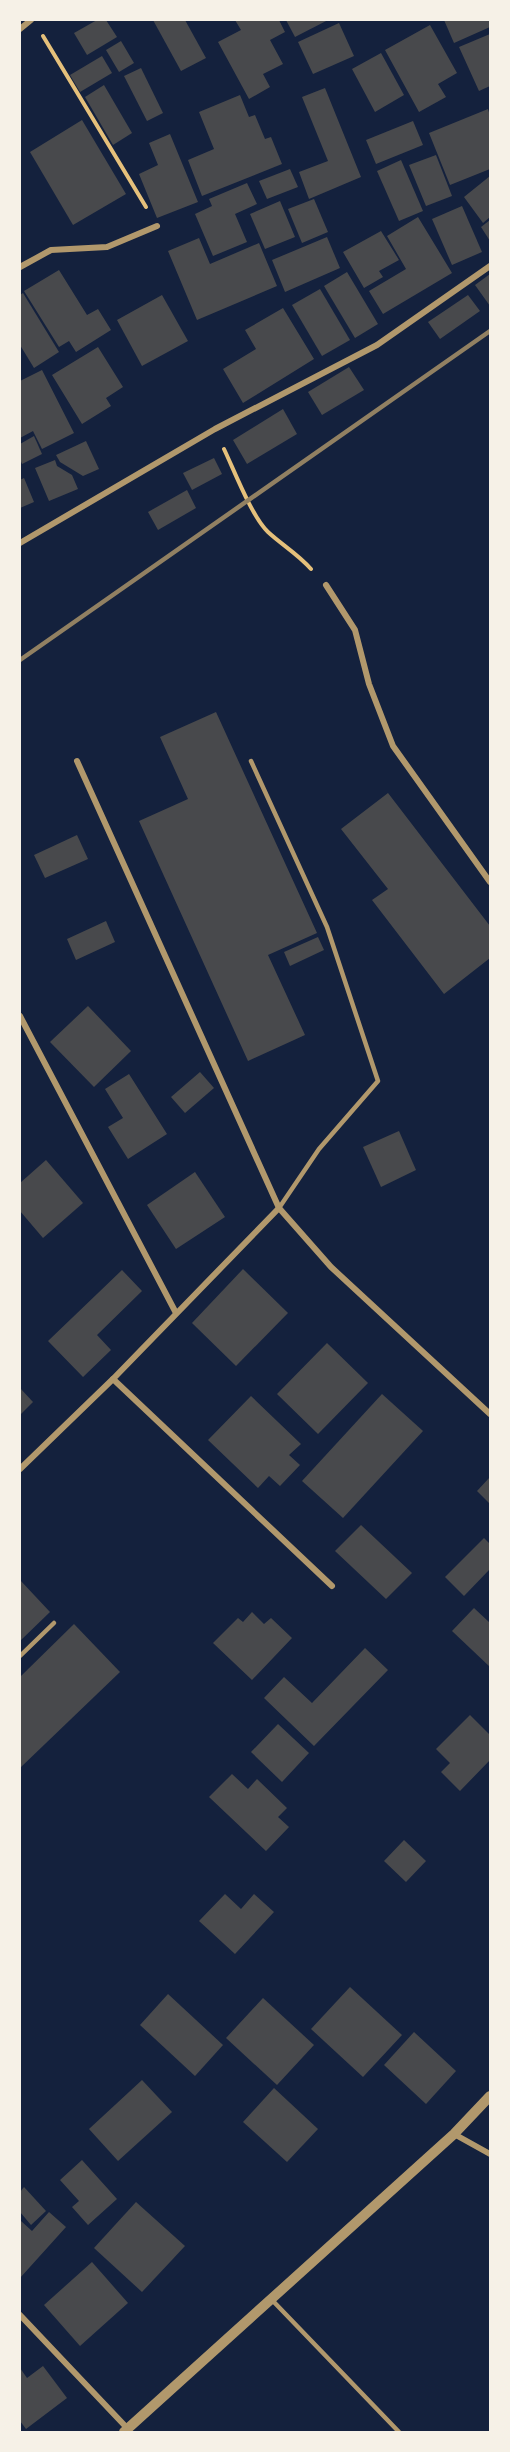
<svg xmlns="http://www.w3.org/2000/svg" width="510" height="2452" viewBox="0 0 510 2452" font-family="'Times New Roman',serif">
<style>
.building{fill:#48494c}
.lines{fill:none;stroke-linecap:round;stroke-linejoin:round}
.path{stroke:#e5c07b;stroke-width:4}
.service{stroke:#b1986c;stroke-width:4.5}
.minor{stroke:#b1986c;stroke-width:6}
.tertiary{stroke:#b1986c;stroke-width:10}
.rail{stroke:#918062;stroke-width:4.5}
</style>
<rect width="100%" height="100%" fill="#14213d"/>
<g class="building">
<path d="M97,20H106L117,37L87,55L74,33Z"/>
<path d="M153,20H185L206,58L181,71Z"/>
<path d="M235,20H279L285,32L270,40L283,64L263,74L270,87L249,99L218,42L241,30Z"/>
<path d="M286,20H328L295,37Z"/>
<path d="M444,20H490V27L454,43Z"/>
<path d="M339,23L354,56L313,74L298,42Z"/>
<path d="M430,25L457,73L438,84L446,97L419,112L385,50Z"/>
<path d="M490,34V86L479,91L459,47Z"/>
<path d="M121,41L134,63L119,72L106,50Z"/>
<path d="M381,53L404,95L375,112L352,69Z"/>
<path d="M102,56L112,73L80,92L70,75Z"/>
<path d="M141,68L163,113L147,121L124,76Z"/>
<path d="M104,85L132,133L113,145L85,97Z"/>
<path d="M325,88L361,177L309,199L299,172L328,161L302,97Z"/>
<path d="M240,95L249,117L255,115L265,139L271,137L282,164L202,196L188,160L214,149L199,112Z"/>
<path d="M488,109L490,116V169L450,185L429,133Z"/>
<path d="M82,120L126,194L73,225L30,152Z"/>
<path d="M413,121L423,145L376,164L366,140Z"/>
<path d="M170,134L198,202L157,218L139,174L158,165L149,143Z"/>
<path d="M436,155L452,196L426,206L409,165Z"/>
<path d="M401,160L423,211L399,221L377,171Z"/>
<path d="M290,169L298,187L267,199L259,181Z"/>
<path d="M490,176V217L483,223L464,197Z"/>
<path d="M247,183L257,204L235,214L247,242L213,256L195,214L212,206L209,199Z"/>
<path d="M314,199L328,232L302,243L288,209Z"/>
<path d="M280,201L295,237L265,249L250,214Z"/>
<path d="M462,206L482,252L452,265L432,219Z"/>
<path d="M418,217L452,273L383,314L369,291L406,269L387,236Z"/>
<path d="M490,220V241L481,227Z"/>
<path d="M381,231L399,260L379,271L383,277L364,288L343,252Z"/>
<path d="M327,237L340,268L285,292L272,260Z"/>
<path d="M199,238L210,264L259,243L277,286L197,320L168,251Z"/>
<path d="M59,270L87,315L98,309L111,330L76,352L69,341L59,347L24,291Z"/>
<path d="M347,272L378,324L355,338L324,286Z"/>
<path d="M490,274V306L475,285Z"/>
<path d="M320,289L350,340L322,356L292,305Z"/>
<path d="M23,293L59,352L34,368L20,345V295Z"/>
<path d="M162,295L188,341L142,366L117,320Z"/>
<path d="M468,295L480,311L440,339L428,322Z"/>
<path d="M283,308L314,359L243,403L223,369L256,349L245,330Z"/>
<path d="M98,347L123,387L106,398L111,406L82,424L52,375Z"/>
<path d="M349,367L364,390L322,415L308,392Z"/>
<path d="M42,370L74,433L42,449L33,431L20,438V381Z"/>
<path d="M283,409L297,434L247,464L233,440Z"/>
<path d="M34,436L42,454L22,464L20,459V444Z"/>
<path d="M86,441L99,469L83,476L60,462L56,455Z"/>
<path d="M214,458L222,474L192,490L183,473Z"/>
<path d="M55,460L57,466L72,475L78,489L49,501L35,468Z"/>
<path d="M24,478L34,502L20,508V480Z"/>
<path d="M187,490L196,508L158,530L148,512Z"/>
<path d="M216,712L317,933L268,955L305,1035L248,1061L139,821L188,799L160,737Z"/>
<path d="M388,793L490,926V958L444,994L372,900L388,889L341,829Z"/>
<path d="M77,835L88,859L45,878L34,855Z"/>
<path d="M106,921L115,942L76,960L67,939Z"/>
<path d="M318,937L324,950L290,966L284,952Z"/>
<path d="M88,1006L131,1051L94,1087L50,1042Z"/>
<path d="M200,1072L214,1088L185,1113L171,1097Z"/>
<path d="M129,1074L167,1134L128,1159L108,1127L123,1118L105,1089Z"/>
<path d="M399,1131L416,1170L381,1187L363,1147Z"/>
<path d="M46,1160L83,1203L43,1238L20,1211V1183Z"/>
<path d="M195,1172L225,1217L176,1249L147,1205Z"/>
<path d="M243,1269L288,1313L236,1366L192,1323Z"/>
<path d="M122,1270L142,1291L97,1335L111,1350L83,1377L48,1341Z"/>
<path d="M327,1343L368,1383L318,1434L277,1394Z"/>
<path d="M20,1388L33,1402L20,1415Z"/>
<path d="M382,1394L423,1431L343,1518L302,1481Z"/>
<path d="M251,1396L301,1444L289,1455L300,1465L280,1486L269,1476L258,1488L208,1440Z"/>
<path d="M490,1477V1504L477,1491Z"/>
<path d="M361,1525L412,1573L386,1599L335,1551Z"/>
<path d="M484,1538L490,1544V1569L464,1596L445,1577Z"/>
<path d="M20,1580L50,1612L20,1641Z"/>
<path d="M474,1608L490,1623V1667L452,1631Z"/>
<path d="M252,1612L264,1624L271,1618L292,1638L252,1680L213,1643L238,1618L243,1622Z"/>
<path d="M74,1624L120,1672L20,1768V1677Z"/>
<path d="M365,1648L388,1670L314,1746L264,1698L284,1677L312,1703Z"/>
<path d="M470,1715L490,1735V1760L460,1791L441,1772L450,1763L436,1749Z"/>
<path d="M278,1724L309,1753L282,1782L251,1752Z"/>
<path d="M232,1774L248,1789L257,1779L287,1808L278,1817L289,1827L266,1851L209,1797Z"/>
<path d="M404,1840L426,1861L406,1882L384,1861Z"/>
<path d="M225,1894L241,1909L254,1894L274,1912L235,1954L199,1921Z"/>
<path d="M350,1987L402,2035L363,2077L311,2029Z"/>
<path d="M168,1994L223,2045L195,2076L140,2025Z"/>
<path d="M263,1998L314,2045L277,2085L226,2038Z"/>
<path d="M414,2032L456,2071L426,2104L384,2065Z"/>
<path d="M142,2080L172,2112L118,2161L89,2129Z"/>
<path d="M274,2088L318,2129L287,2162L243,2122Z"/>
<path d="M82,2160L117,2199L88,2225L72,2207L79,2201L60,2180Z"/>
<path d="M24,2187L46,2211L31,2225L20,2212V2192Z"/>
<path d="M136,2202L185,2246L142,2292L94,2248Z"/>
<path d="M49,2212L66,2227L20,2278V2223L21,2221L32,2231Z"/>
<path d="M92,2262L128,2303L80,2346L44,2305Z"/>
<path d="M43,2366L67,2398L26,2429L20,2421V2368L27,2378Z"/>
</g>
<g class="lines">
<g class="path">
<path d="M43,36L146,207"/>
<path d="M224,449C234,470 252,517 268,532C282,545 298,554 311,569"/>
</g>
<g class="service">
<path d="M251,761L327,927L378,1081L319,1149L279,1208"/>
<path d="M20,1656L54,1623"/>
<path d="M272,2300L399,2432"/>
</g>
<g class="minor">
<path d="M20,29L31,20"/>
<path d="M20,267L51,250L107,247L157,226"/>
<path d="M20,543L215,429L377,345L490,266"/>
<path d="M326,585L355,630L369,684L393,746L490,882"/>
<path d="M77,761L279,1208L331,1267L490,1414"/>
<path d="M20,1016L176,1313"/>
<path d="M113,1379L332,1586"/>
<path d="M20,1469L113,1379L279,1208"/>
<path d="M454,2134L490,2154"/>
<path d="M20,2315L128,2429"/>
</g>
<path class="tertiary" d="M124,2432L454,2134L490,2096"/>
<path class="rail" d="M20,660L490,331"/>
</g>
<rect width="510" height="2452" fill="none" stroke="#f6f1e7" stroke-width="42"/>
</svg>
